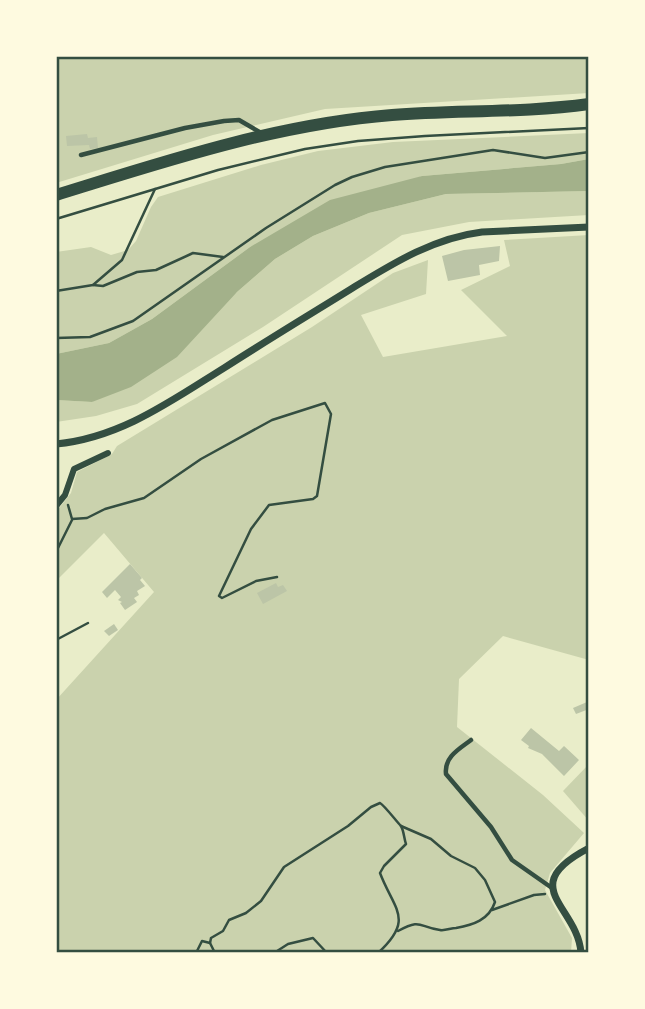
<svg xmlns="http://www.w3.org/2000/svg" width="645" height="1009" viewBox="0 0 645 1009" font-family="'PT Sans Narrow',sans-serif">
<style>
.green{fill:#cad2ad}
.water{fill:#a3b18a}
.building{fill:#bcc5a7}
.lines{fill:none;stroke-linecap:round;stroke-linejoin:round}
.path{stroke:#344e41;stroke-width:2.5}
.service{stroke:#344e41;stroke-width:4.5}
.pedestrian{stroke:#344e41;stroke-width:6}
.minor{stroke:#344e41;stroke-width:7}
.secondary{stroke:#344e41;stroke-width:12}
.neatline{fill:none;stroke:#344e41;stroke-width:2.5}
</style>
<rect width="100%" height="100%" fill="#e9edc9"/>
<g class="green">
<path d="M56,56H589V93L325,109L213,135L56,183Z"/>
<path d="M589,133V159L561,164L422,176L250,247L152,319L109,343L56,354V252L91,247L111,255L128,250L136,241L151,207L158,197L261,165L318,151L393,142Z"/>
<path d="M589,191V215L469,222L402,235L263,327L137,404L96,416L56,422V400L92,402L237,292L275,259L313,236L369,213L446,194Z"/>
<path d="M589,235V660L503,636L459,679L457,727L543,795L584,833L550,873L545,890L572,938L571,953H56V700L154,592L104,533L56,581V512L71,493L77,472L112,454L117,446L312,327L393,273L428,260L426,294L361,315L383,357L507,336L461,290L510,266L504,240Z"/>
<path d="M589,764V821L563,791Z"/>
</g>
<path class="water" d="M589,159V191L446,194L369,213L313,236L275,259L237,292L177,357L131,387L92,402L56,400V354L109,343L152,319L250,247L330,200L422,176L561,164Z"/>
<g class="building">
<path d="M87,134L88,138L97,137L98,148L90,149L89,145L67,146L66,136Z"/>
<path d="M500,246L499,261L479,265L480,275L448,281L442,256L464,250Z"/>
<path d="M130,564L142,578L140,580L145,586L137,591L139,595L134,598L137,602L125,610L120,603L122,602L118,600L121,597L115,590L107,598L102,592Z"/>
<path d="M276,583L278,587L283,585L287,591L263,604L257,593Z"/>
<path d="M114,624L118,630L109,636L104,631Z"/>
<path d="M587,702L589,709L576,714L573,708Z"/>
<path d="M531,728L559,751L564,746L579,760L564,776L542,754L528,748L529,746L521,740Z"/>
</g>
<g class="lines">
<g class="path">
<path d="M56,219L218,170L305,149L358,141L425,136L589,128"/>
<path d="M93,285L103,286L137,272L156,270L193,253L223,257"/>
<path d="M56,291L93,285L122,260L155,189"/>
<path d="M56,338L90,337L133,321L266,228L335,185L352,177L385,167L493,150L545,158L589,152"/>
<path d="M68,505L72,519L87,518L105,509L144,498L201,459L272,420L325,403L331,414L317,496L313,499L269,505L251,529L219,596L222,598L256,581L277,577"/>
<path d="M56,552L72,520"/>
<path d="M56,640L88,623"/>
<path d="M492,910L534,895L545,894"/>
<path d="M398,931C422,918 418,927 440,930C445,931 451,928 456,928C473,925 489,920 495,902L485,880L475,868L451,856L431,839L401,826"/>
<path d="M210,943L211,938L223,931L229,920L246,913L261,901L284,867L348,826L371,807L380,803C385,806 396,821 401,826C404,831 404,839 406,844L384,866L380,873C394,910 415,919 378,953"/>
<path d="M196,953L202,941L210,943L215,953"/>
<path d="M274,953L288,944L313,938L327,953"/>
</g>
<g class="service">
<path d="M81,155L185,128L224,121L239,120L263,134"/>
<path d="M471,740C459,749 444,757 446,774L491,827L512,860L552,888"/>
</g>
<path class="pedestrian" d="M56,506L65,495L74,469L108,453"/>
<g class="minor">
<path d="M56,444C120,438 171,401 224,368C266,341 309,315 351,289C392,264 433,238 482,232L589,227"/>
<path d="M581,953C578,906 514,887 589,848"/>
</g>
<path class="secondary" d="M56,195C166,161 277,124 392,115C458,110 524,113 589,104"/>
</g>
<rect width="645" height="1009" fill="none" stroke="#fefae0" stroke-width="116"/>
<rect x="58" y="58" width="529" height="893" class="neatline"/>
</svg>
